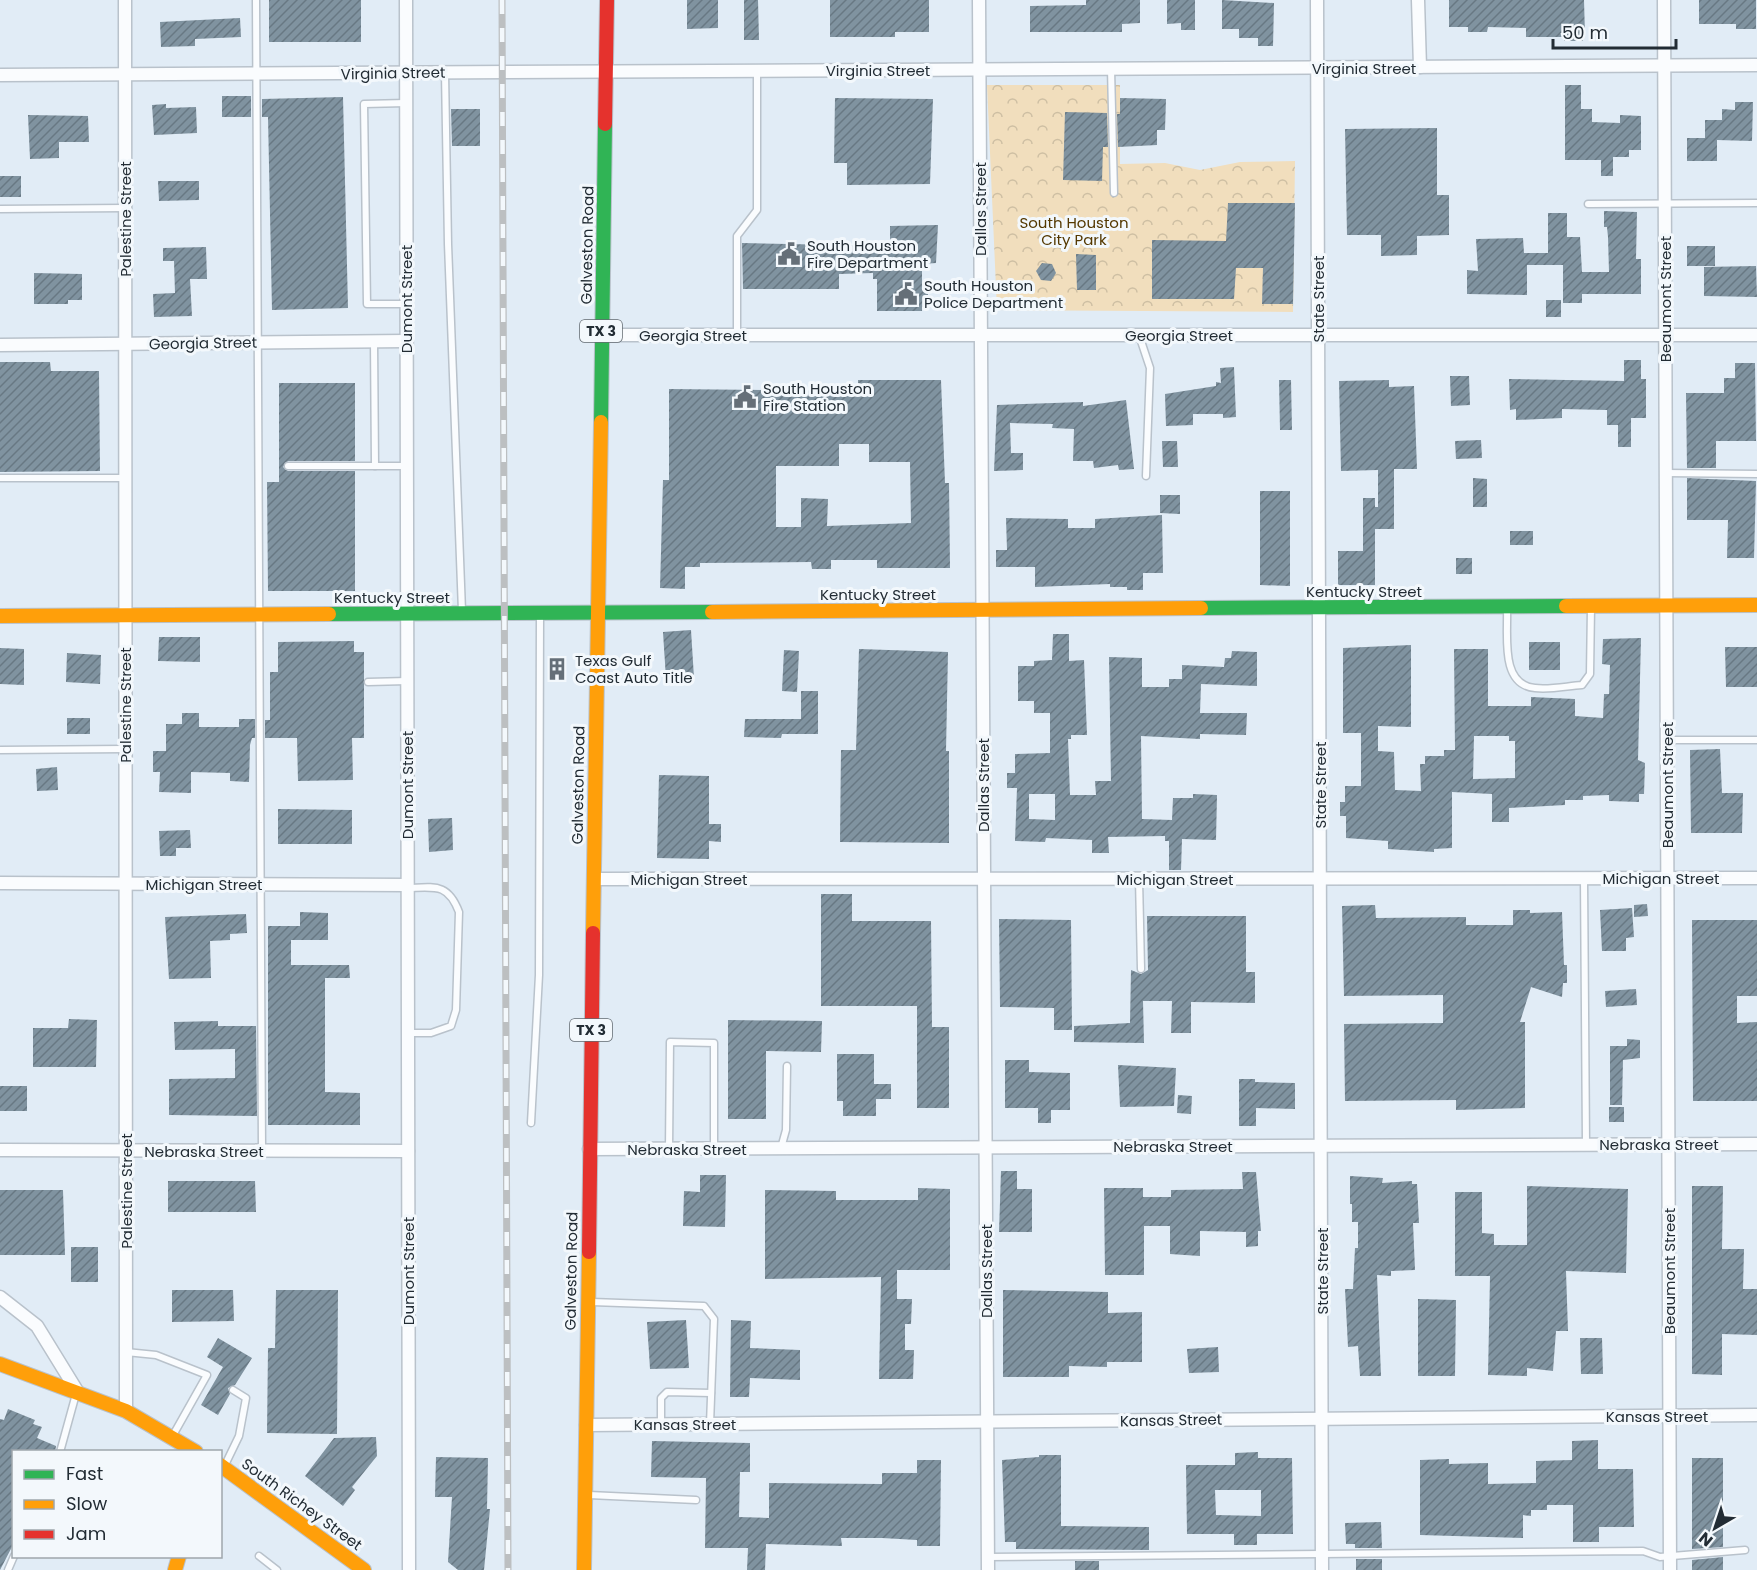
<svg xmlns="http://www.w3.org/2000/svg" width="1757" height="1570" viewBox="0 0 1757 1570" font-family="Poppins,sans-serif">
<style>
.forest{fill:url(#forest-crowns)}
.building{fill:url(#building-hatch);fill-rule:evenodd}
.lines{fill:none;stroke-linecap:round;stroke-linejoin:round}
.lane-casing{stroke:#b9c2cb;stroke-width:9}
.street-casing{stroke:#b9c2cb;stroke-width:15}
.fast-casing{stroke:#b9c2cb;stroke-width:16}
.slow-casing{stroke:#b9c2cb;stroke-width:16}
.jam-casing{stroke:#b9c2cb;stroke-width:16}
.lane{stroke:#fafcfe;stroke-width:6}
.street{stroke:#fafcfe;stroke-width:12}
.fast{stroke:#30b455;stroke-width:14}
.slow{stroke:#ff9f0a;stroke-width:14}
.jam{stroke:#e5322d;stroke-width:14}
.rail-casing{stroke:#bcbfc1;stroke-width:7}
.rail{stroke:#f3f8fc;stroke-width:4.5;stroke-dasharray:14;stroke-linecap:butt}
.labels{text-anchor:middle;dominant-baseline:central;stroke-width:6;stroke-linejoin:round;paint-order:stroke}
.shield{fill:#f3f8fc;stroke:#616970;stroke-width:1.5}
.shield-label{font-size:14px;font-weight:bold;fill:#222c34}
.street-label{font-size:15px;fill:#222c34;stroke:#f3f8fc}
.park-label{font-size:15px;fill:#543800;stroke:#f3f8fc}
.poi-label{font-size:15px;fill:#222c34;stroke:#f3f8fc;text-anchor:start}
</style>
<defs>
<pattern id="forest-crowns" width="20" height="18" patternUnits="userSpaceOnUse" patternTransform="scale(1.5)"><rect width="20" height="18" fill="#f1debd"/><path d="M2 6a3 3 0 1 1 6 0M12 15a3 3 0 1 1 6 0" fill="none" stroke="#cebfa3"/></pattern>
<pattern id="building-hatch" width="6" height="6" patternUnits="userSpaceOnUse" patternTransform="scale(1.5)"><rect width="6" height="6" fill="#8093a0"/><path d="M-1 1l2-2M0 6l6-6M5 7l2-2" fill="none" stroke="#687883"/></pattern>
</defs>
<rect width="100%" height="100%" fill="#e1ecf6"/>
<path class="forest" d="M987,85H1120V164L1165,163L1200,170L1240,162L1295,161L1293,312L997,310Z"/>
<g class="building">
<rect x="269" y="0" width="92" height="42"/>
<path d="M687,0H718V28L687,29Z"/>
<path d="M744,0H758L759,40H744Z"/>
<path d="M830,0H929V32H895V37H830Z"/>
<path d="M1086,0H1140V23L1122,24V32H1030V6L1086,5Z"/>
<path d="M1167,0H1195V30H1181V23L1167,24Z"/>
<path d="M1222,0L1274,3L1273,46H1258V38H1239V29H1222Z"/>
<path d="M1449,0H1584L1585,35H1582L1583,41H1564V37H1526V28L1488,27L1487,32H1468V27H1449Z"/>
<path d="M1699,0H1756V29H1736V24H1699Z"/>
<path d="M240,18L241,37L195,39V46L161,47L160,22Z"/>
<path d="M1565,85H1581V109H1592V122L1620,123V115L1641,116V150H1629V157H1613V176H1601V160H1565Z"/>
<rect x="222" y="96" width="29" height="21"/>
<path d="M343,97L348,308L272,310L268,117H262V99Z"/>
<path d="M835,98L933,99L930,184L847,185V163H834Z"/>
<path d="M1120,98L1166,99L1165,130H1157V145L1118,147L1117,114H1120Z"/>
<path d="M1735,102H1753L1752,141L1717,140V161H1687V138H1705V120H1722V109L1735,110Z"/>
<path d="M166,104V108L196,107L197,133L154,135L152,105Z"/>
<path d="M451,109H480V146H452Z"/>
<path d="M1065,112L1107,113L1108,147H1103L1102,181L1063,180Z"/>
<path d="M28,115L88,116L89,142H59V158L30,159Z"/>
<path d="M1437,128V195H1449V235L1417,236V255L1381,256V235H1347L1345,129Z"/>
<rect x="0" y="176" width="21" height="21"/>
<path d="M158,181H199V200L159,201Z"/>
<path d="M1228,203H1295L1293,304H1262L1263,268H1236L1234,299H1152V240L1226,241Z"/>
<path d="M1604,211L1637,212L1636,259H1641V294H1582V303H1563V265H1527V295L1467,294V270L1478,271L1476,239L1523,238L1524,253H1548V213H1567V237H1580L1582,272H1609L1608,237L1607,227H1604Z"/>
<path d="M938,225L936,263L922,264V290L928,289V307H922V311H877V279H873V273L839,274V289H743L742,243L890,246V226Z"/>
<rect x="1687" y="246" width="28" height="20"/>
<path d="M206,247L207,279H190L192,316L154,317L153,294L175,293L174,261H163V248Z"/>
<path d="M1076,254L1096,255V290H1077Z"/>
<path d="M1042,263L1052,264L1056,273L1051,281L1041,280L1036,271Z"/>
<path d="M1756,266L1757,297L1704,296V267Z"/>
<path d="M34,273L82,274V300H68V304H34Z"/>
<rect x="1546" y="300" width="15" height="17"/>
<path d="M1624,360H1641V379H1646V418H1631V447H1618V425H1607V410L1562,409V418L1516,420V409L1510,410L1509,379L1624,381Z"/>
<path d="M0,362H50L51,371H99L100,471L0,472Z"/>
<path d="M1735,363H1755L1756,441H1716V468H1687L1686,393H1724V378H1735Z"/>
<path d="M1234,367L1236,417L1223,418V414H1193V425L1166,426L1165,394L1216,386V382L1221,383L1220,368Z"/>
<path d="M1450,376H1469L1470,405L1451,406Z"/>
<path d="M858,380H941L945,483H949L950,568H877V560H831V569H812L811,562L700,563V567H685V589L660,588L663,480H669V389L858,391ZM839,444H869V462H910L911,523L827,526L828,499L801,498V527H776V466H839Z"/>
<path d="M1279,380H1291L1292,430H1280Z"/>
<path d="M1389,380V387L1414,386L1417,469H1394V529H1375V585H1338V551H1363V498H1375V507H1378V470L1341,471L1339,381Z"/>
<path d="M279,383H355V461H288L283,467L288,471H355V591H268L267,482H279Z"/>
<path d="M1126,400L1134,469L1119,470L1118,465L1094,468L1093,461H1073L1074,429L1052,428L1053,424L1010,423L1011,453H1023V470L994,471L997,405L1083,402V406Z"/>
<path d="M1481,440L1482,458L1456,459L1455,441Z"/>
<path d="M1162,441H1177L1178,467H1163Z"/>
<path d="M1473,478L1487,479V507H1473Z"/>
<path d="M1687,478L1756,481L1754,558H1727L1728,520H1687Z"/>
<path d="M1260,491H1290V586L1260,585Z"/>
<path d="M1160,495H1180V514L1160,513Z"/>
<path d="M1162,515L1163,573H1143V590H1127V587H1110V584L1035,587V567H996V550H1007L1006,518L1068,519V528H1095V519Z"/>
<rect x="1510" y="531" width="23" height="14"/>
<rect x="1456" y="558" width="16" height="16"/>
<path d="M691,630L694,678L666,679L663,632Z"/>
<path d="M1053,634H1069V661L1084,660L1087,735H1071V739H1068L1070,795H1096L1095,781H1111L1109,657L1142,658V687H1169V679H1182V665L1224,667L1225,658H1231L1232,651L1257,652V686L1201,684L1200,713H1247L1246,735L1200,734V739L1141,736L1142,819L1172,820L1173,798H1193V794L1217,795L1216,840L1182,839L1181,870H1169V841H1165V836L1108,837L1109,853H1092V840L1046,838L1045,842L1015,841L1017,788H1007V773H1015V754L1050,753V713H1034V701H1018V666H1034V661L1052,660ZM1029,794H1055V820L1029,819Z"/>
<path d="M159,637H200V662L158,661Z"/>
<path d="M1641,638L1638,760L1645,763L1644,794H1639V802L1609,801V795L1583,796V800H1565V805L1509,808V822H1492V794L1452,792V848L1434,849V852L1388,849V841L1346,838V816H1340V802H1345V786H1361V733H1343V648L1411,645V727L1378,726V751L1394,752L1395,790L1421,791L1420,764H1425V756H1444V750H1455L1454,649H1488V706H1531V697L1575,699V716L1603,718L1604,694H1609L1610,665L1602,664L1603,639ZM1474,736H1509V741H1515V778L1473,779Z"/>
<path d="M354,641V652H364V738H352L353,780L298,781L297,738H265V720H270V672H278V642Z"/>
<rect x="1529" y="642" width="31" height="28"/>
<path d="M1725,647H1757V687H1726Z"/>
<path d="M0,648L24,649V685L0,684Z"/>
<path d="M859,649L948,652L946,751H949V843L840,842L841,750H856Z"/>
<path d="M784,650L799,651L797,692L782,691Z"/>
<path d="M67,653L101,655L100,684L66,682Z"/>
<path d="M801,691H818V734H782L781,738L744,737L745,719H801Z"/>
<path d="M182,713H199V727H239V719H255V738H252L250,745L249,782L230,781V773L191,772V793L159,792L160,772H153V751H166V724H182Z"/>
<rect x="67" y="718" width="23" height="16"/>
<path d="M1720,749L1722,793H1743L1742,833H1691L1690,750Z"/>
<path d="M57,767L58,790L37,791L36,769Z"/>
<path d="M659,775L709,776V824H721V842L709,841V859L657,858Z"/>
<path d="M278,809L352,810V844H278Z"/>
<path d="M452,818L453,850L429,852L428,819Z"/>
<path d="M190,830L191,848H176V856H160L159,831Z"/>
<path d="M821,894H852V921H931L932,1027H949V1108H917V1006H821Z"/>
<path d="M1647,904L1648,916L1634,917V905Z"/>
<path d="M1375,905L1376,918L1466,917V925H1513V910H1530V913L1562,912L1564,965H1567V983H1563L1562,997L1531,987L1520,1022H1525V1108L1456,1110V1100L1345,1101L1344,1024L1443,1023V995L1344,996L1342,906Z"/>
<path d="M1632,908L1634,937L1626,938V951H1602L1600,910Z"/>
<path d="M300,912L328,913V940H291V965H349L350,978H325V1092L360,1093V1125H268V926H300Z"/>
<path d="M246,914L247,933L230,934V940L210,941L211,978L169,979L165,917Z"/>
<path d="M1147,916H1246V972H1255V1003L1191,1002V1033H1171L1172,1001H1143L1144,1043L1074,1042V1026L1130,1023L1131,970L1141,974L1148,970Z"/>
<path d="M999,919L1071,920L1072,1030H1054V1008L1000,1007Z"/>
<path d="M1692,920H1757V996H1737V1023L1757,1022V1101H1693Z"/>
<path d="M1636,989L1637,1005L1606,1007L1605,991Z"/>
<path d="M69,1019L97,1020L96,1067H33V1028H68Z"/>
<path d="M728,1020L822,1021L821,1052L766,1051V1119H728Z"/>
<path d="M218,1021V1026H256L257,1116L169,1115V1079L235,1078V1049L175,1050L174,1022Z"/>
<path d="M1627,1039L1640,1040V1058L1623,1060L1622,1105H1610V1046H1627Z"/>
<path d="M837,1054H874V1084H891V1099H876V1116H843V1101H837Z"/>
<path d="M1005,1060H1029V1072L1070,1073V1110H1051V1123H1038V1108H1005Z"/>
<path d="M1118,1065L1176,1068L1174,1106L1120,1107Z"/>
<path d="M1239,1079H1255V1082L1295,1083V1109L1256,1108V1126H1239Z"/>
<rect x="0" y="1086" width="27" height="25"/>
<path d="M1178,1095L1192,1096L1191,1114L1177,1113Z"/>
<rect x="1609" y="1107" width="15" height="15"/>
<path d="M1001,1171H1017V1189H1032V1232H999Z"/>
<path d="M1242,1172H1256L1261,1231H1258V1246L1246,1247V1232L1200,1231V1256L1170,1254V1226H1144V1275H1105L1104,1188H1143V1197H1171V1190L1243,1189Z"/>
<path d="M700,1175H726L725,1227L683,1226L684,1191L700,1192Z"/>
<path d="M1350,1176L1383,1178L1382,1183L1412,1181V1184H1417L1419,1223H1413L1415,1270L1391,1271V1276L1377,1275L1381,1376H1360L1358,1346L1348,1347L1345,1289H1353L1355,1248H1358V1222H1352V1204H1350Z"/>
<path d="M168,1181H255L256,1212H168Z"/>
<path d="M1527,1186L1628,1189L1626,1273L1566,1271L1568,1331H1556L1553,1371L1527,1368V1376L1488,1375L1490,1276H1455V1192H1482V1233L1494,1234V1245H1527Z"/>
<path d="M1692,1186H1723L1722,1249H1744L1743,1289H1757V1335L1722,1334V1375L1692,1374Z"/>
<path d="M918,1188L950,1189V1270H897V1299H912L911,1324H905V1350H914L913,1379H879L881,1277L765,1279V1190L836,1191V1200H918Z"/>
<path d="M0,1190H63L65,1255H0Z"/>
<rect x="71" y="1247" width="27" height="35"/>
<path d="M172,1290H233L234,1321L172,1322Z"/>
<path d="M276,1290H338L337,1434L267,1433L268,1348H275Z"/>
<path d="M1003,1290L1108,1292V1313L1142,1312V1362H1107V1367L1069,1366V1377H1003Z"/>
<path d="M1418,1299L1456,1300L1455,1376H1418Z"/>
<path d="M686,1320L689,1368L650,1369L647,1322Z"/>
<path d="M731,1320L751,1321L750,1348L800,1350V1380L750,1378L749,1397H730Z"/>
<path d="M218,1338L252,1358L235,1385L228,1388L230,1394L218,1415L201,1405L223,1367L207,1357Z"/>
<path d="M1580,1338H1602L1603,1374H1581Z"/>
<path d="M1218,1347L1219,1372L1189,1373L1187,1349Z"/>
<path d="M8,1409L35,1420L33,1424L42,1427L37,1438L56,1446L55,1452H14V1543L0,1570V1419L4,1420Z"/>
<path d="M376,1437L377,1456L352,1487L355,1490L343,1506L305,1476L334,1438Z"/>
<path d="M1598,1440V1469H1633L1634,1527H1599V1542H1573V1505H1547V1510H1531V1516L1523,1515V1538L1420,1535V1460L1449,1459V1464L1488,1463V1484L1536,1483V1461L1572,1460V1441Z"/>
<path d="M652,1441L750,1443V1472H740L739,1517L769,1518V1483L882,1484V1473H917V1460H941L940,1546H917V1540L882,1538H841L842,1546L766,1544L765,1570H747L748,1548H705L706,1478L651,1477Z"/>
<path d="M1258,1452V1458H1292L1293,1534H1257V1545H1234V1534H1187L1186,1465H1235V1453ZM1215,1490H1261V1516L1216,1515Z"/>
<path d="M1039,1455H1061V1526L1149,1527V1550L1016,1549V1542H1005L1002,1460L1039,1457Z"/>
<path d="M436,1457L488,1458L487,1509H490L484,1570H458L448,1562L452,1497H435Z"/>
<path d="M1692,1458H1723V1547L1692,1549Z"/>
<path d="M1381,1522L1382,1548H1355V1544H1346L1345,1523Z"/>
<path d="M1723,1557V1570H1692V1560Z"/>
<rect x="1356" y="1559" width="26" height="11"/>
<rect x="1075" y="1561" width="24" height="9"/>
</g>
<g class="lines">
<g class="lane-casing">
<g id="lane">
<path d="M256,0L262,1151"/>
<path d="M1111,69L1114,193"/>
<path d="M445,73L448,244L462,611"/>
<path d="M406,103L364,104L367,304H407"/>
<path d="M1588,204L1757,203"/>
<path d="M0,209L125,208"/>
<path d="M737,335V236L757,210V71"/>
<path d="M1139,335L1150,368L1146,476"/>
<path d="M374,341L375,466"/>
<path d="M288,466H407"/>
<path d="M1666,473L1757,474"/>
<path d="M0,478H125"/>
<path d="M1507,610C1508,636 1500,685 1535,688C1550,690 1567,686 1582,685L1590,674L1591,607"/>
<path d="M368,682L407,681"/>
<path d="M1667,740H1757"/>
<path d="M0,750L125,749"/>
<path d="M1139,879L1141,969"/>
<path d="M1584,879L1586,1144"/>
<path d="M408,888C435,887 448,883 459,912L456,1010L451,1026L431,1033H408"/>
<path d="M531,1123L539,975L540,614"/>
<path d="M781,1148L786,1130L787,1066"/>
<path d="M669,1149L670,1042L714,1043V1149"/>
<path d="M592,1302L704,1306L714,1319L710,1424"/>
<path d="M126,1352L156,1355L207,1375L172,1437"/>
<path d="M661,1424V1398L667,1392L711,1393"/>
<path d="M60,1452L76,1394"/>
<path d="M224,1467L239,1436L246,1398L233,1390"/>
<path d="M589,1495L696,1500"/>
<path d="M259,1556L277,1570"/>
<path d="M988,1557L1643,1551L1660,1557L1745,1550"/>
<path d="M8,1570L14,1556"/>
</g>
</g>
<g class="street-casing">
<g id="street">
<path d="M125,0L126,1411"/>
<path d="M406,0L409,1570"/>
<path d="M979,0L988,1570"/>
<path d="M1317,0L1322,1570"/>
<path d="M1418,0L1420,67"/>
<path d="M1664,0L1670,1570"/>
<path d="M0,75L1757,65"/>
<path d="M601,335H1757"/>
<path d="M0,345L406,341"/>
<path d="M594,879L1757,878"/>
<path d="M0,883L407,885"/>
<path d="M589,1149L1757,1144"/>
<path d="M0,1150L408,1151"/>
<path d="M0,1297L37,1326L77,1391"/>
<path d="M586,1425L1757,1415"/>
</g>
</g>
<g class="fast-casing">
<g id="fast">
<path d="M601,422L605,124"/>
<path d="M1201,608L1566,606"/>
<path d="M329,614L712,612"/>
</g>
</g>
<g class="slow-casing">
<g id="slow">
<path d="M1566,606L1757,605"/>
<path d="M712,612L1201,608"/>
<path d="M0,616L329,614"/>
<path d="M593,933L601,422"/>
<path d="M0,1364L126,1411L196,1452"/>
<path d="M220,1465L364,1570"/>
<path d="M175,1570L179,1556"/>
<path d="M584,1570L589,1252"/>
</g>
</g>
<g class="jam-casing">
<g id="jam">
<path d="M605,124L607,0"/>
<path d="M589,1252L593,933"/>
</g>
</g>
<use href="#lane" class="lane"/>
<use href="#street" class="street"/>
<use href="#fast" class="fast"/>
<use href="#slow" class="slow"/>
<use href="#jam" class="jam"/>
<g class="rail-casing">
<path id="rail" d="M502,0L508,1570"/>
</g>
<use href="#rail" class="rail"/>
</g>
<defs>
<g id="civic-bare" transform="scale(1.8)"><path d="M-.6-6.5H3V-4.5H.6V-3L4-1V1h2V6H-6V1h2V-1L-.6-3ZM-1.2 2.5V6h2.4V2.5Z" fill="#656f78" stroke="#f3f8fc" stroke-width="2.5" paint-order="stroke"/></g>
<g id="building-bare" transform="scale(1.8)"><path d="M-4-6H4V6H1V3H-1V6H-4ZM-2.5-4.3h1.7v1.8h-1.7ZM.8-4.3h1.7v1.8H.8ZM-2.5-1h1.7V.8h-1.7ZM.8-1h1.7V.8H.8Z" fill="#656f78" stroke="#f3f8fc" stroke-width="2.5" paint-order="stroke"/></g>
</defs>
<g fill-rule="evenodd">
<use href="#civic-bare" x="789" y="254"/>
<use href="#civic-bare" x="906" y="294"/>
<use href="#civic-bare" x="745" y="397"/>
<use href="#building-bare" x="557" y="669"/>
</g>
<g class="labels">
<g class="shield">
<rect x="580" y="320" width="42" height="22" rx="4.5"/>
<rect x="570" y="1019" width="42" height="22" rx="4.5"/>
</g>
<g class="shield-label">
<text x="601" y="331">TX 3</text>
<text x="591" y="1030">TX 3</text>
</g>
<g class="street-label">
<text x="1364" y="68">Virginia Street</text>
<text x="878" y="70">Virginia Street</text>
<text transform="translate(393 73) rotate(-1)">Virginia Street</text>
<text transform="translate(980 209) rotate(-90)">Dallas Street</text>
<text transform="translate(125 219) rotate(-90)">Palestine Street</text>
<text transform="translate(587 245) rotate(-89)">Galveston Road</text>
<text transform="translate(406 299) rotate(-90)">Dumont Street</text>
<text transform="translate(1318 299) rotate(-90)">State Street</text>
<text transform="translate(1665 299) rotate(-90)">Beaumont Street</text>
<text x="693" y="335">Georgia Street</text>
<text x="1179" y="335">Georgia Street</text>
<text transform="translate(203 343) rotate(-1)">Georgia Street</text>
<text x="1364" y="591">Kentucky Street</text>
<text x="878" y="594">Kentucky Street</text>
<text x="392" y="597">Kentucky Street</text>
<text transform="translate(125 705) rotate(-90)">Palestine Street</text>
<text transform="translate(407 785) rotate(-90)">Dumont Street</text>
<text transform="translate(578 785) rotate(-89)">Galveston Road</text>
<text transform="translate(983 785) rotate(-90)">Dallas Street</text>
<text transform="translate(1320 785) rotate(-90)">State Street</text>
<text transform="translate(1667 785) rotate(-90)">Beaumont Street</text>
<text x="1661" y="878">Michigan Street</text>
<text x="689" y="879">Michigan Street</text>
<text x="1175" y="879">Michigan Street</text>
<text x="204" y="884">Michigan Street</text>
<text x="1659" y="1144">Nebraska Street</text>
<text x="1173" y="1146">Nebraska Street</text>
<text x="687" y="1149">Nebraska Street</text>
<text x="204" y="1151">Nebraska Street</text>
<text transform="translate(126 1191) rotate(-90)">Palestine Street</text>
<text transform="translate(408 1271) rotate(-90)">Dumont Street</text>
<text transform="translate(571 1271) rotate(-89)">Galveston Road</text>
<text transform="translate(986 1271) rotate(-90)">Dallas Street</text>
<text transform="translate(1322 1271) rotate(-90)">State Street</text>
<text transform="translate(1669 1271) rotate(-90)">Beaumont Street</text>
<text x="1657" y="1416">Kansas Street</text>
<text transform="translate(1171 1420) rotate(-1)">Kansas Street</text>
<text x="685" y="1424">Kansas Street</text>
<text transform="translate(302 1504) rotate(36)">South Richey Street</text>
</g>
<g class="park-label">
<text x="1074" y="222">South Houston<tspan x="1074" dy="17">City Park</tspan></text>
</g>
<g class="poi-label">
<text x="807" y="245">South Houston<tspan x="807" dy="17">Fire Department</tspan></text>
<text x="924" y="285">South Houston<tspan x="924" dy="17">Police Department</tspan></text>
<text x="763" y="388">South Houston<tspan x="763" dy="17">Fire Station</tspan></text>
<text x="575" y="660">Texas Gulf<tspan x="575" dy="17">Coast Auto Title</tspan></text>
</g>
</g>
<rect x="12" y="1450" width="210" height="108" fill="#f3f8fc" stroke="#9fa6ac" stroke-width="1.5"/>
<rect x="24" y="1470" width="30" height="9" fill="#30b455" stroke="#9fa6ac" stroke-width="1.5"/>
<text x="66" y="1480" font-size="18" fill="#222c34">Fast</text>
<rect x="24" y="1500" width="30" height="9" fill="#ff9f0a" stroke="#9fa6ac" stroke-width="1.5"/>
<text x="66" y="1510" font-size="18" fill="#222c34">Slow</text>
<rect x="24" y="1530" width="30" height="9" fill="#e5322d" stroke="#9fa6ac" stroke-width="1.5"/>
<text x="66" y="1540" font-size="18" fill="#222c34">Jam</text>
<g transform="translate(1715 1528) rotate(219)" stroke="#f3f8fc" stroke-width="4.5" paint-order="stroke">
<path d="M0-4.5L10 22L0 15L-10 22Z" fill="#222c34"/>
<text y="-9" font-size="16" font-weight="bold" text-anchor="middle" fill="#222c34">N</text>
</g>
<path d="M1553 39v9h123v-9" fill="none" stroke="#222c34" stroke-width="3"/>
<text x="1562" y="39" font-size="18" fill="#222c34" stroke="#f3f8fc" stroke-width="4.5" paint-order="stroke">50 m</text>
</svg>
